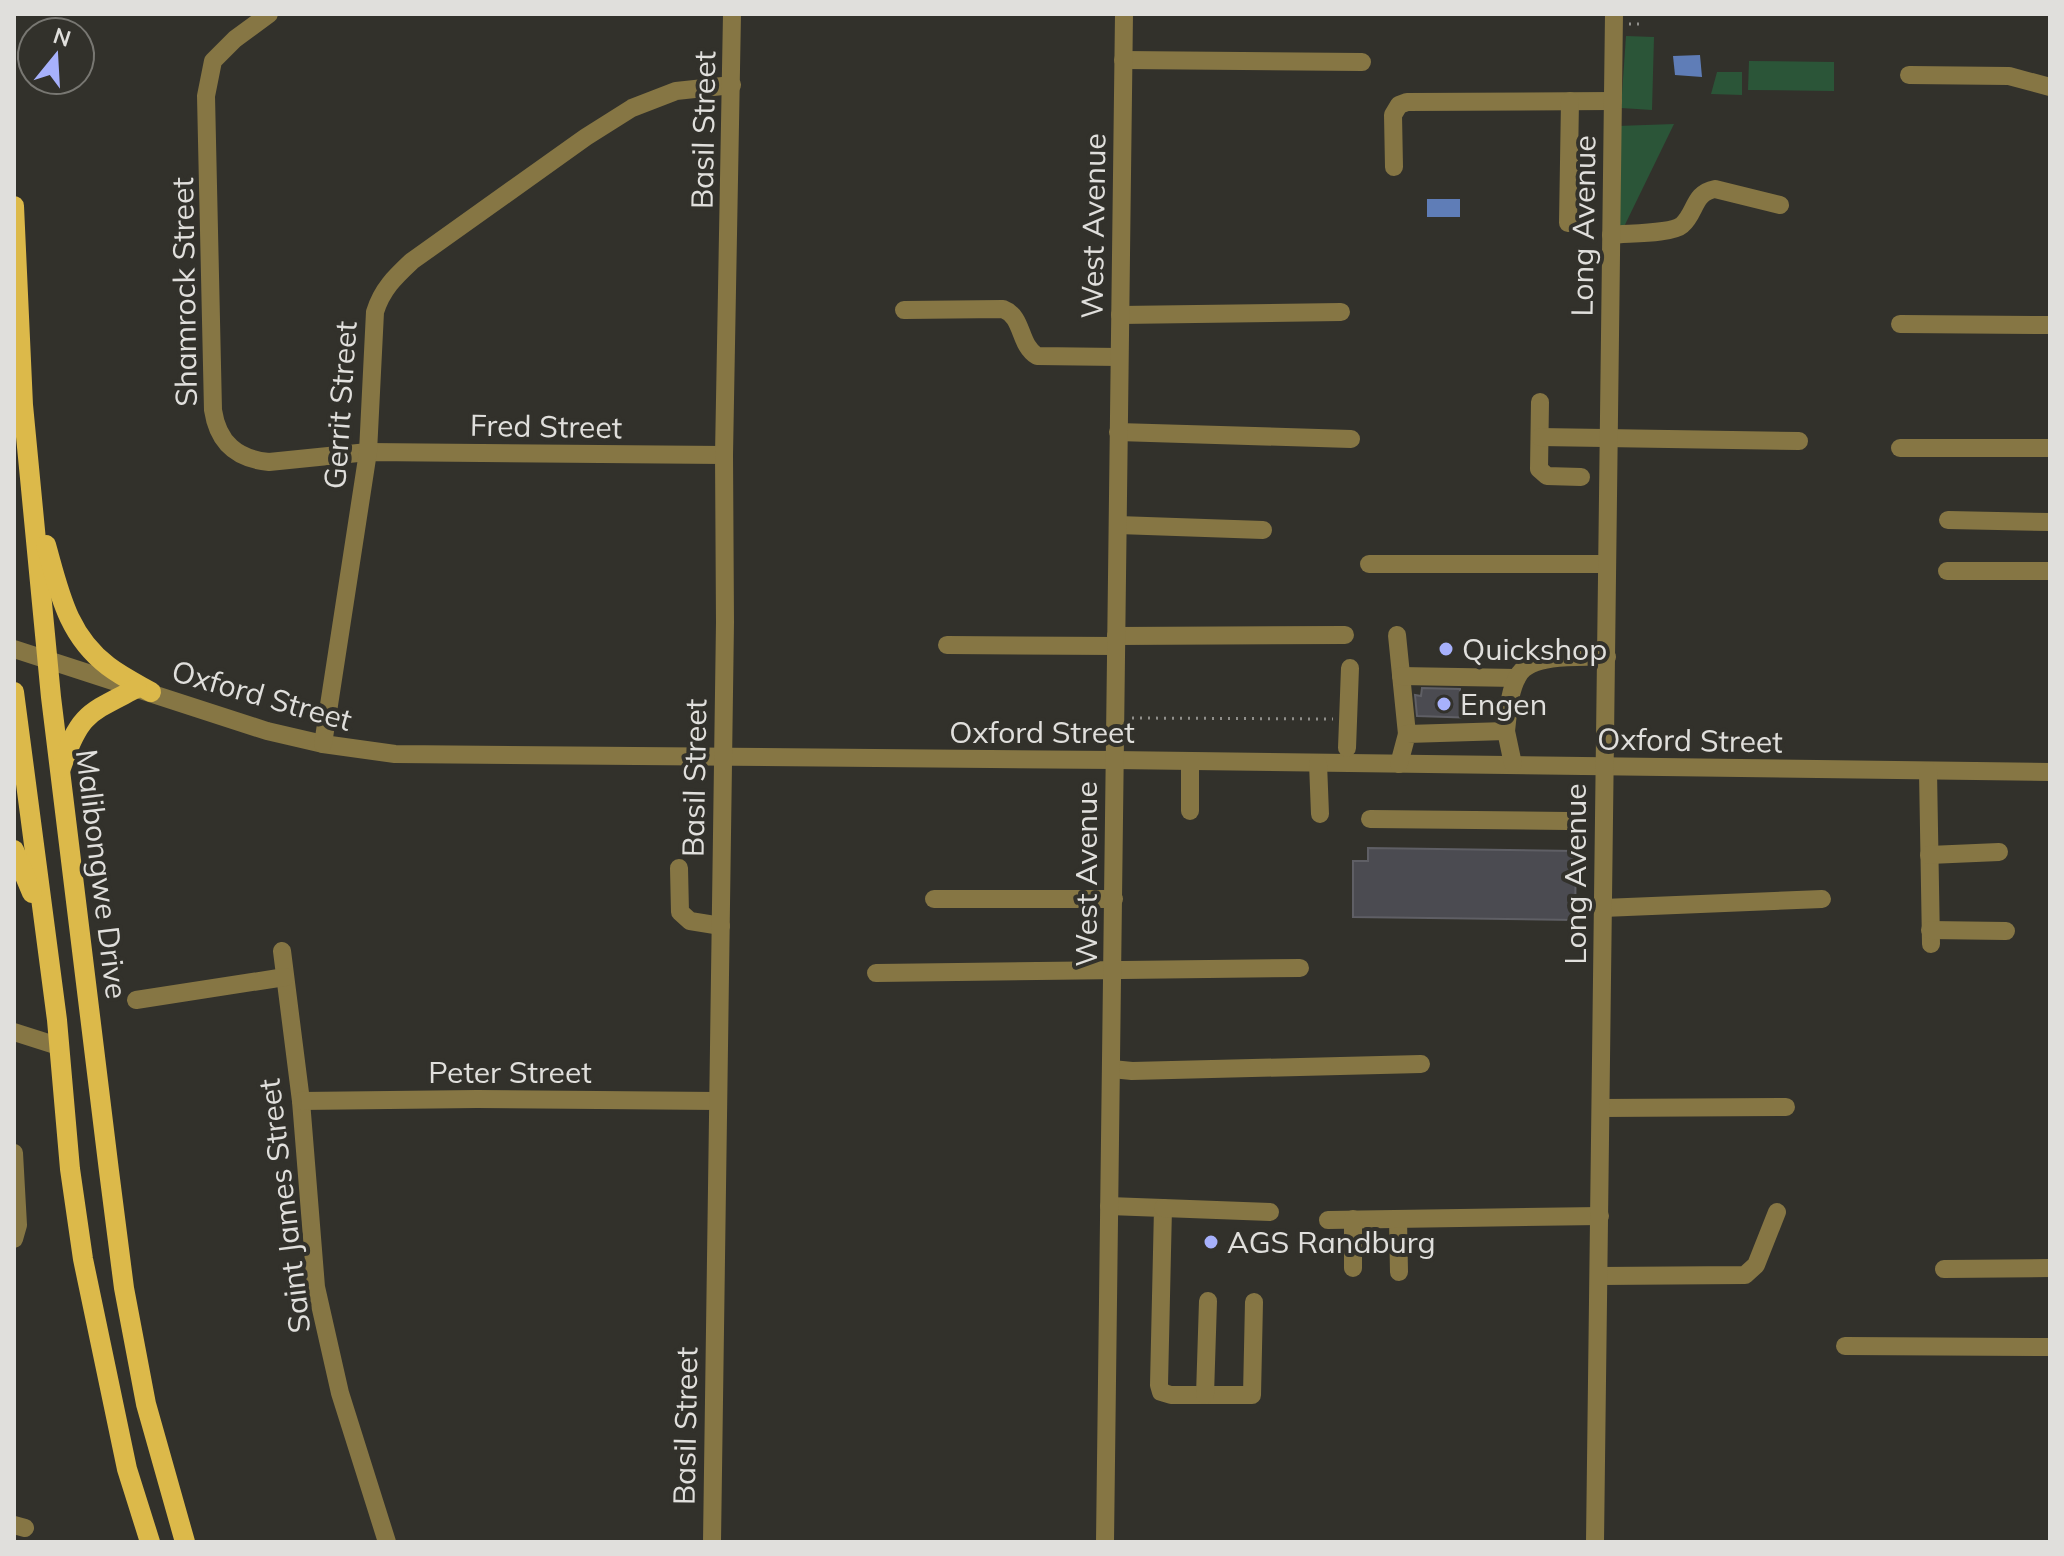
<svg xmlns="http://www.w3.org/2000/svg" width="2064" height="1556" viewBox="0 0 2064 1556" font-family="Mulish,sans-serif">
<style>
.green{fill:#2b5538}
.water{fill:#5f7db7}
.building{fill:#4b4b51;stroke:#5f5f65;stroke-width:2}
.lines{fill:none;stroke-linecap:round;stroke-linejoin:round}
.path{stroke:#908f8b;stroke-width:3;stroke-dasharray:2 6;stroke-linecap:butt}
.minor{stroke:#867644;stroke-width:18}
.major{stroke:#dcb94a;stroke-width:20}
.poi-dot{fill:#a7b1fc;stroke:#32312b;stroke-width:3}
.labels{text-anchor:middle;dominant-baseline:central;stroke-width:8;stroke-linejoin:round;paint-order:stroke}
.street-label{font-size:30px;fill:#e0dfdc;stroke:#32312b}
.poi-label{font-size:30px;fill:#e0dfdc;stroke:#32312b;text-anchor:start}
</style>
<rect width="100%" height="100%" fill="#32312b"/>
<g class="green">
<path d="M1626,36L1654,37L1652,110L1621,108Z"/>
<path d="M1749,61L1834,62V91L1748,90Z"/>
<path d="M1717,72H1742V95L1711,94Z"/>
<path d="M1674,124L1618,239L1617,126Z"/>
</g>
<g class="water">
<path d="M1700,55L1702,77L1675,75L1673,56Z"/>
<rect x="1427" y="199" width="33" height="18"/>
</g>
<g class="building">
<path d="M1422,688L1460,689V696L1478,697L1477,718L1417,716L1415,695L1421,696Z"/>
<path d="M1368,848L1576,851L1575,920L1353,917V861H1368Z"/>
</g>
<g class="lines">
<g class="path">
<path d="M1629,24H1639"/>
<path d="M1132,718L1333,719"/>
</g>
<g class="minor">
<path d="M269,14L235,39L213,61L206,96L213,410C218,443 237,459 269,462L368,452L724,455"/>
<path d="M1123,60L1362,62"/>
<path d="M1909,75L2009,76L2050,87"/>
<path d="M1394,167L1393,115L1399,105L1407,102L1613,101"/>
<path d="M1568,223L1570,101"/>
<path d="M1611,235C1626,233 1672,234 1682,225C1696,213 1693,193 1715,189L1780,205"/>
<path d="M904,310L1003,309C1024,317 1018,344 1037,356L1119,357"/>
<path d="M1120,315L1341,312"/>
<path d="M1900,324L2050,325"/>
<path d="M1540,402L1539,469L1547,476L1581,477"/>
<path d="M1118,432L1351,439"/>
<path d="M1540,437L1799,441"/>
<path d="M1900,448H2050"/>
<path d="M1948,520L2050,522"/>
<path d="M1118,525L1263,530"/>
<path d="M1369,564H1607"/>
<path d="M1947,571H2050"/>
<path d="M1397,635L1407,734"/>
<path d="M1116,636L1345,635"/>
<path d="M947,645L1116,646"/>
<path d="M14,649L267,731L323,744L395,754L1114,760L2050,772"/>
<path d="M1401,676L1516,678"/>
<path d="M1506,731C1508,714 1509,691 1518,676C1530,653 1583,657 1607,657"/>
<path d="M323,744L368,452L375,312C382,289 395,277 412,261L586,137L632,108L676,91L732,85"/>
<path d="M1347,748L1350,668"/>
<path d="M1318,763L1320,814"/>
<path d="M1399,764L1407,734L1506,731L1513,764"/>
<path d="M1928,771L1931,944"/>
<path d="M1190,811V761"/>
<path d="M1370,819L1568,821"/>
<path d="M1929,855L1999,852"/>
<path d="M679,868L680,912L690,921L721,926"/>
<path d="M934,899H1114"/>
<path d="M1603,908L1822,899"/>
<path d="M1930,930L2006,931"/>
<path d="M282,951L301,1101L316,1287L340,1393L387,1542"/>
<path d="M876,973L1300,968"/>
<path d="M136,1000L285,977"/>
<path d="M14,1032L58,1046"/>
<path d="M1112,1069L1132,1071L1421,1064"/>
<path d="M301,1101L477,1099L718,1101"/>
<path d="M1601,1108L1786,1107"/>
<path d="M1109,1206L1163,1208L1159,1385L1161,1392L1171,1395H1252L1254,1302"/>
<path d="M1163,1208L1270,1212"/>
<path d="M1398,1219L1399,1272"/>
<path d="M1328,1220L1600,1216"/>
<path d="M14,1239L18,1225L14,1153"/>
<path d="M1353,1268V1219"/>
<path d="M1944,1269L2050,1268"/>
<path d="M1599,1276L1745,1275L1756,1265L1777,1212"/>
<path d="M1845,1346L2050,1347"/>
<path d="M1205,1395L1208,1301"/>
<path d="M14,1525L25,1528"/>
<path d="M712,1542L725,622L724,455L732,14"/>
<path d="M1105,1542L1124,14"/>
<path d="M1595,1542L1614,14"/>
</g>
<g class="major">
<path d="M14,206L23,405L51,697L109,1171L124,1288L146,1404L185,1542"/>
<path d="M46,545C59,591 67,635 108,666C121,676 137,684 151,692"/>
<path d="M14,692L57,1020L70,1169L83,1259L127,1469L150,1542"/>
<path d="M61,768C80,713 87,714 137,688"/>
<path d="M14,850L32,893"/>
</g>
</g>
<g class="poi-dot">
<circle cx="1446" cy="649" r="8"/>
<circle cx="1444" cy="704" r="8"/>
<circle cx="1211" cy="1242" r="8"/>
</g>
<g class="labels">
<g class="street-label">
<text transform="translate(703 130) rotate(-89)">Basil Street</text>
<text transform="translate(1093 226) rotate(-89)">West Avenue</text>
<text transform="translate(1583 226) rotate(-89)">Long Avenue</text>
<text transform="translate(184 292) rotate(-91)">Shamrock Street</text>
<text transform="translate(340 405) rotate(-86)">Gerrit Street</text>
<text transform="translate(546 426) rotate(1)">Fred Street</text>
<text transform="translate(262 695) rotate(16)">Oxford Street</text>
<text x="1042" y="732">Oxford Street</text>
<text transform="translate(1690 740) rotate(1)">Oxford Street</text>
<text transform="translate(694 778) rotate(-89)">Basil Street</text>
<text transform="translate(102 874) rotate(83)">Malibongwe Drive</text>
<text transform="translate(1086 874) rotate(-90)">West Avenue</text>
<text transform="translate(1575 874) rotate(-90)">Long Avenue</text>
<text x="510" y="1072">Peter Street</text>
<text transform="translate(284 1206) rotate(-97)">Saint James Street</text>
<text transform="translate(685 1426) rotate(-89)">Basil Street</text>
</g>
<g class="poi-label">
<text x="1462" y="649">Quickshop</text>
<text x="1460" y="704">Engen</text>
<text x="1227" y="1242">AGS Randburg</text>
</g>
</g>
<rect width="2064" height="1556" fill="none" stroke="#e0dfdc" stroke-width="32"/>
<g transform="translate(56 56) rotate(18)"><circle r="38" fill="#32312b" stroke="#787772" stroke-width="2"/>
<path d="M0-6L14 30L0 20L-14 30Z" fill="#a7b1fc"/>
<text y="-12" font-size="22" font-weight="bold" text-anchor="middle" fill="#e0dfdc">N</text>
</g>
</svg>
